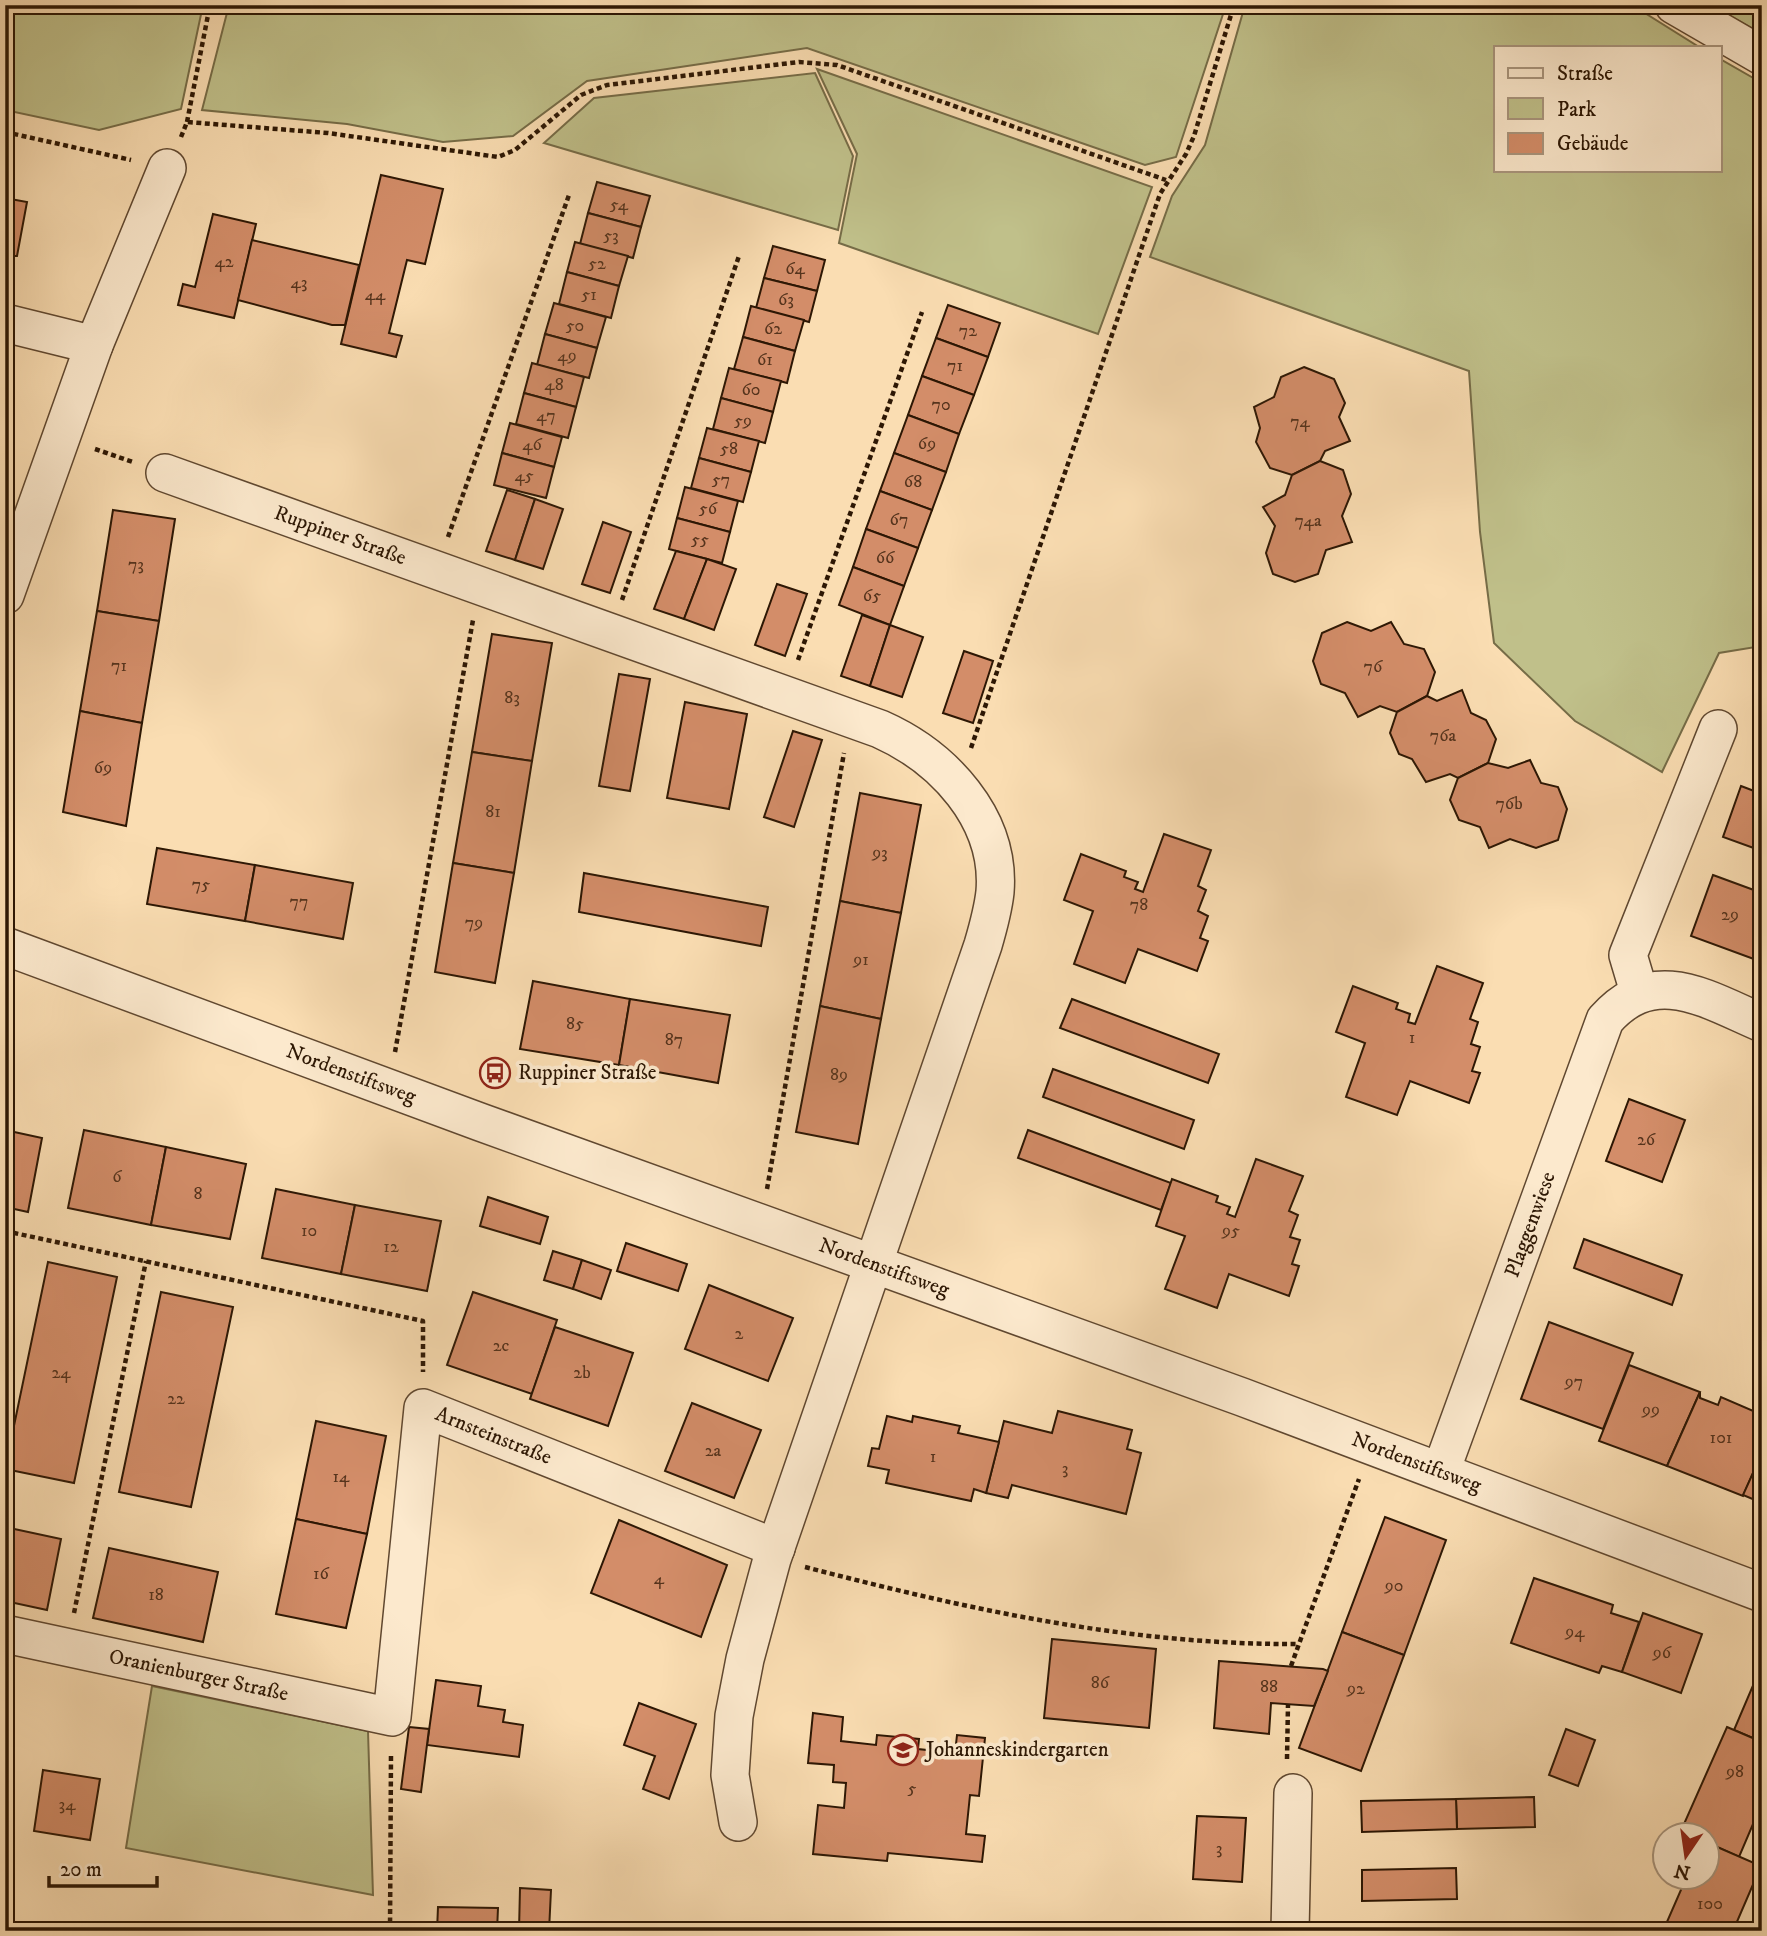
<svg xmlns="http://www.w3.org/2000/svg" width="1767" height="1936" viewBox="0 0 1767 1936" font-family="'IM FELL DW Pica',serif">
<style>
.green{fill:#c0c08a;stroke:#766c47;stroke-width:2}
.building{fill:#d38d69;stroke:#2d1704;stroke-width:2}
.lines{fill:none;stroke-linecap:round;stroke-linejoin:round}
.minor-casing{stroke:#604830;stroke-width:40}
.path{stroke:#2d1704;stroke-width:4.5;stroke-dasharray:5 3.5;stroke-linecap:butt}
.minor{stroke:#fce9cd;stroke-width:37}
.labels{text-anchor:middle;dominant-baseline:central;stroke-width:7;stroke-linejoin:round;paint-order:stroke}
.number-label{font-size:18px;fill:#56341d}
.street-label{font-size:21px;fill:#2d1704;stroke:#fce9cd}
.poi-label{font-size:21px;fill:#2d1704;stroke:#fce9cd;text-anchor:start}
</style>
<rect width="100%" height="100%" fill="#faddb2"/>
<filter id="stains"><feTurbulence type="fractalNoise" baseFrequency=".00286" numOctaves="4"/><feColorMatrix values="0 0 0 0 .2 0 0 0 0 .09 0 0 0 0 .02 0 0 0 .5 -.17"/></filter>
<radialGradient id="worn" r=".72"><stop offset=".6" stop-color="#630" stop-opacity="0"/><stop offset="1" stop-color="#630" stop-opacity=".3"/></radialGradient>
<g class="green">
<path d="M5,5H203L181,109L99,130L5,110Z"/>
<path d="M229,5H1226L1176,157L1145,165L807,48L587,81L513,136L443,142L347,124L202,110Z"/>
<path d="M1245,5H1632L1699,47H1496V170H1720V59L1762,83V646L1719,653L1662,772L1575,721L1494,643L1480,532L1469,371L1150,257L1172,196L1205,145Z"/>
<path d="M1711,5H1762V34Z"/>
<path d="M817,69L1152,187L1098,334L839,243L857,154Z"/>
<path d="M815,73L853,156L838,230L544,143L594,98Z"/>
<path d="M152,1686L368,1731L373,1895L126,1848Z"/>
</g>
<g class="building">
<path d="M381,175L443,189L425,264L407,260L389,333L402,336L396,357L341,344Z"/>
<path d="M597,182L650,196L641,227L588,213Z"/>
<path d="M5,198L27,202L17,256H12L8,278L5,277Z"/>
<path d="M588,213L641,227L633,258L580,244Z"/>
<path d="M213,214L256,224L234,318L178,305L183,284L195,287Z"/>
<path d="M252,240L359,265L345,325H332L238,300Z"/>
<path d="M575,242L628,256L619,286L567,272Z"/>
<path d="M773,246L825,260L817,291L764,278Z"/>
<path d="M567,272L619,286L611,318L559,304Z"/>
<path d="M764,278L817,291L809,322L756,308Z"/>
<path d="M554,303L606,317L597,348L545,334Z"/>
<path d="M948,305L1000,323L988,357L936,338Z"/>
<path d="M751,306L804,320L795,351L743,337Z"/>
<path d="M545,334L597,348L589,378L537,365Z"/>
<path d="M743,337L795,351L787,383L734,369Z"/>
<path d="M936,338L988,357L974,395L922,376Z"/>
<path d="M532,363L584,377L576,407L524,393Z"/>
<path d="M1304,367L1334,379L1345,403L1339,417L1350,441L1325,451L1320,461L1292,475L1270,468L1256,442L1260,428L1254,407L1274,397L1281,377Z"/>
<path d="M729,368L781,381L773,412L721,398Z"/>
<path d="M922,376L974,395L959,434L908,415Z"/>
<path d="M524,393L576,407L568,438L516,424Z"/>
<path d="M721,398L773,412L765,443L713,429Z"/>
<path d="M908,415L959,434L946,472L894,453Z"/>
<path d="M510,423L562,437L554,467L502,453Z"/>
<path d="M707,428L759,441L751,472L699,458Z"/>
<path d="M502,453L554,467L546,498L494,485Z"/>
<path d="M894,453L946,472L932,510L880,491Z"/>
<path d="M699,458L751,472L743,502L691,488Z"/>
<path d="M1320,461L1343,470L1351,494L1342,516L1352,542L1326,550L1318,574L1295,582L1273,574L1266,553L1275,526L1263,507L1285,495L1292,475Z"/>
<path d="M685,487L738,501L730,532L677,518Z"/>
<path d="M507,490L535,499L515,560L486,551Z"/>
<path d="M880,491L932,510L918,548L866,529Z"/>
<path d="M535,499L563,509L543,569L515,560Z"/>
<path d="M113,510L175,519L159,621L97,611Z"/>
<path d="M677,518L730,532L722,563L669,549Z"/>
<path d="M603,522L631,532L610,593L582,584Z"/>
<path d="M866,529L918,548L904,586L853,567Z"/>
<path d="M676,551L707,559L684,619L654,609Z"/>
<path d="M707,559L736,569L714,630L684,619Z"/>
<path d="M853,567L904,586L890,625L839,605Z"/>
<path d="M777,584L807,594L785,656L755,645Z"/>
<path d="M97,611L159,621L142,723L80,711Z"/>
<path d="M862,615L890,625L870,686L841,676Z"/>
<path d="M1347,622L1371,631L1391,622L1404,644L1424,649L1435,672L1427,696L1397,712L1380,706L1358,717L1345,693L1321,684L1313,661L1322,633Z"/>
<path d="M890,625L923,637L902,697L870,686Z"/>
<path d="M492,634L552,643L532,761L472,752Z"/>
<path d="M964,651L993,661L973,723L943,713Z"/>
<path d="M619,674L650,679L630,791L599,786Z"/>
<path d="M1462,690L1471,713L1486,720L1496,739L1488,763L1458,778L1450,774L1426,782L1412,759L1399,754L1390,733L1397,712L1427,696L1437,701Z"/>
<path d="M685,702L747,714L729,809L667,798Z"/>
<path d="M80,711L142,723L126,826L63,812Z"/>
<path d="M793,731L822,740L794,827L764,817Z"/>
<path d="M472,752L532,761L514,873L453,863Z"/>
<path d="M1530,760L1541,783L1558,787L1567,809L1558,840L1536,848L1510,839L1489,848L1480,827L1459,820L1450,800L1458,778L1488,763L1508,768Z"/>
<path d="M1741,786L1762,794V851L1723,837Z"/>
<path d="M860,793L921,805L901,913L840,901Z"/>
<path d="M1164,834L1211,850L1198,886L1206,890L1198,911L1208,916L1200,938L1208,941L1197,971L1138,949L1125,983L1074,964L1093,911L1064,900L1081,854L1126,871L1124,877L1138,882L1135,889L1143,892Z"/>
<path d="M157,848L255,865L245,921L147,904Z"/>
<path d="M453,863L514,873L495,983L435,972Z"/>
<path d="M255,865L353,883L343,939L245,921Z"/>
<path d="M584,873L768,907L761,946L579,912Z"/>
<path d="M1713,875L1762,893V962L1691,936Z"/>
<path d="M840,901L901,913L881,1019L820,1006Z"/>
<path d="M1437,966L1483,983L1470,1019L1478,1022L1471,1044L1480,1047L1472,1071L1480,1073L1469,1103L1410,1081L1397,1115L1346,1097L1365,1043L1336,1032L1353,986L1398,1003L1396,1009L1410,1014L1408,1022L1415,1024Z"/>
<path d="M533,981L630,999L619,1065L520,1049Z"/>
<path d="M630,999L730,1015L718,1083L619,1065Z"/>
<path d="M1072,999L1219,1054L1208,1083L1060,1028Z"/>
<path d="M820,1006L881,1019L858,1144L796,1132Z"/>
<path d="M1053,1069L1194,1120L1184,1149L1043,1097Z"/>
<path d="M1629,1099L1685,1120L1662,1182L1606,1161Z"/>
<path d="M5,1130L42,1138L28,1212L5,1207Z"/>
<path d="M84,1130L166,1147L151,1225L68,1208Z"/>
<path d="M1028,1130L1171,1183L1161,1210L1018,1158Z"/>
<path d="M166,1147L246,1164L230,1239L151,1225Z"/>
<path d="M1256,1159L1303,1176L1289,1211L1298,1215L1290,1237L1300,1240L1292,1264L1299,1266L1289,1296L1229,1274L1217,1308L1165,1289L1185,1236L1156,1226L1172,1179L1218,1196L1216,1202L1230,1207L1227,1214L1235,1217Z"/>
<path d="M276,1189L355,1205L341,1274L262,1258Z"/>
<path d="M488,1197L548,1217L540,1244L480,1226Z"/>
<path d="M355,1205L441,1221L427,1291L341,1274Z"/>
<path d="M1584,1239L1682,1275L1672,1305L1574,1268Z"/>
<path d="M626,1243L687,1264L678,1291L617,1271Z"/>
<path d="M553,1251L582,1260L573,1289L544,1280Z"/>
<path d="M582,1260L611,1270L601,1299L573,1289Z"/>
<path d="M48,1262L117,1277L74,1483L5,1469Z"/>
<path d="M709,1285L793,1318L768,1381L685,1349Z"/>
<path d="M161,1292L233,1307L191,1507L119,1492Z"/>
<path d="M473,1292L557,1320L532,1394L447,1365Z"/>
<path d="M1549,1322L1633,1353L1603,1429L1521,1399Z"/>
<path d="M555,1327L633,1353L608,1426L530,1399Z"/>
<path d="M1629,1365L1700,1392L1667,1466L1599,1441Z"/>
<path d="M1700,1392V1398L1718,1405L1721,1397L1758,1413L1755,1420L1762,1423V1453L1743,1496L1667,1466Z"/>
<path d="M692,1403L761,1430L734,1498L665,1471Z"/>
<path d="M1058,1411L1132,1430L1127,1449L1141,1453L1126,1514L1012,1485L1008,1498L986,1493L1004,1421L1052,1433Z"/>
<path d="M887,1416L912,1422L913,1416L960,1426L958,1433L999,1442L986,1493L974,1489L971,1501L886,1483L889,1470L868,1466L872,1448L879,1449Z"/>
<path d="M316,1421L386,1436L367,1534L296,1519Z"/>
<path d="M1762,1453V1503L1743,1495Z"/>
<path d="M1385,1517L1446,1540L1404,1655L1342,1632Z"/>
<path d="M296,1519L367,1534L346,1628L276,1614Z"/>
<path d="M619,1520L727,1565L701,1637L591,1593Z"/>
<path d="M5,1527L61,1539L47,1610L5,1601Z"/>
<path d="M109,1548L218,1572L203,1642L93,1618Z"/>
<path d="M1534,1578L1613,1605L1611,1613L1639,1622L1622,1672L1602,1666L1599,1673L1511,1643Z"/>
<path d="M1643,1613L1702,1634L1681,1693L1622,1672Z"/>
<path d="M1342,1632L1404,1655L1361,1771L1299,1748Z"/>
<path d="M1052,1639L1156,1649L1149,1728L1044,1718Z"/>
<path d="M1219,1661L1323,1669L1328,1671L1314,1706L1271,1703L1269,1734L1214,1728Z"/>
<path d="M1760,1669L1762,1670V1742L1734,1730Z"/>
<path d="M436,1680L481,1686L478,1706L505,1710L503,1722L523,1725L519,1757L427,1745Z"/>
<path d="M639,1703L696,1724L669,1799L643,1789L655,1756L624,1745Z"/>
<path d="M813,1713L843,1717L841,1741L876,1745L877,1735L919,1739L918,1749L955,1753L957,1735L985,1738L979,1796L970,1795L966,1834L985,1836L982,1862L888,1853L887,1861L813,1854L818,1805L844,1808L846,1783L833,1782L834,1765L808,1763Z"/>
<path d="M409,1727L429,1729L421,1792L401,1789Z"/>
<path d="M1727,1727L1762,1742V1803L1739,1857L1708,1843V1834L1680,1833Z"/>
<path d="M1566,1729L1595,1740L1578,1786L1549,1775Z"/>
<path d="M43,1770L100,1779L90,1840L34,1831Z"/>
<path d="M1534,1797L1535,1827L1457,1829L1456,1799Z"/>
<path d="M1456,1799L1457,1829L1362,1832L1361,1801Z"/>
<path d="M1197,1816L1246,1818L1242,1882L1193,1879Z"/>
<path d="M1708,1843L1761,1866L1733,1931H1663L1687,1876H1708Z"/>
<path d="M1456,1868L1457,1899L1362,1901V1870Z"/>
<path d="M520,1888L551,1890L549,1931H519Z"/>
<path d="M438,1907L498,1908L497,1931H437Z"/>
</g>
<g class="lines">
<g class="minor-casing">
<g id="minor">
<path d="M1674,5L1762,56"/>
<path d="M5,323L94,345"/>
<path id="s1" d="M165,473L880,729C943,757 1001,818 995,892C993,910 988,928 983,945L772,1559L745,1659L734,1716L730,1775L738,1822"/>
<path d="M5,595L94,345L167,168"/>
<path id="s2" d="M5,946L480,1122L1242,1397L1762,1593"/>
<path d="M1639,992L1628,955L1718,729"/>
<path id="s3" d="M1441,1471L1605,1020C1654,964 1706,999 1762,1023"/>
<path id="s4" d="M5,1634L392,1717L423,1408L776,1548"/>
<path d="M1290,1931L1293,1793"/>
</g>
</g>
<g class="path">
<path d="M187,122L210,5"/>
<path d="M5,132L131,160"/>
<path d="M181,137L187,122L328,133L498,157L515,150L581,95L607,85L799,62L837,65L1166,180"/>
<path d="M95,449L133,462"/>
<path d="M448,537L569,195"/>
<path d="M622,600L739,256"/>
<path d="M798,660L922,312"/>
<path d="M971,748L1160,194L1186,154L1194,136L1234,5"/>
<path d="M395,1052L473,620"/>
<path d="M767,1189L844,753"/>
<path d="M5,1231L423,1321V1372"/>
<path d="M805,1567C967,1609 1129,1645 1297,1644"/>
<path d="M74,1613L146,1261"/>
<path d="M1291,1666L1359,1479"/>
<path d="M1287,1759L1288,1704"/>
<path d="M390,1931L391,1753"/>
</g>
<use href="#minor" class="minor"/>
</g>
<defs>
<g id="bus-ring" transform="scale(1.575)"><circle r="9.5" fill="#fce9cd" stroke="#8f2418" stroke-width="1.5"/><path d="M-5-6H5V4H4V6H2V4H-2V6H-4V4H-5ZM-3.5-4V0h7V-4ZM-3.5 1.2v1.5H-2V1.2ZM2 1.2v1.5H3.5V1.2Z" fill="#8f2418"/></g>
<g id="school-ring" transform="scale(1.575)"><circle r="9.5" fill="#fce9cd" stroke="#8f2418" stroke-width="1.5"/><path d="M0-5L7-2L0 1L-7-2ZM-4 1L0 2.5L4 1V4Q0 6-4 4Z" fill="#8f2418"/></g>
</defs>
<g fill-rule="evenodd">
<use href="#bus-ring" x="495" y="1073"/>
<use href="#school-ring" x="903" y="1750"/>
</g>
<g class="labels">
<g class="number-label">
<text x="619" y="205">54</text>
<text x="611" y="236">53</text>
<text x="224" y="262">42</text>
<text x="597" y="264">52</text>
<text x="795" y="269">64</text>
<text x="299" y="283">43</text>
<text x="375" y="295">44</text>
<text x="589" y="295">51</text>
<text x="786" y="300">63</text>
<text x="575" y="326">50</text>
<text x="773" y="329">62</text>
<text x="968" y="331">72</text>
<text x="567" y="356">49</text>
<text x="765" y="360">61</text>
<text x="955" y="366">71</text>
<text x="554" y="385">48</text>
<text x="751" y="390">60</text>
<text x="941" y="405">70</text>
<text x="546" y="416">47</text>
<text x="743" y="421">59</text>
<text x="1300" y="422">74</text>
<text x="927" y="444">69</text>
<text x="532" y="445">46</text>
<text x="729" y="449">58</text>
<text x="524" y="476">45</text>
<text x="721" y="480">57</text>
<text x="913" y="482">68</text>
<text x="708" y="509">56</text>
<text x="899" y="520">67</text>
<text x="1308" y="521">74a</text>
<text x="700" y="540">55</text>
<text x="885" y="558">66</text>
<text x="136" y="565">73</text>
<text x="872" y="596">65</text>
<text x="119" y="666">71</text>
<text x="1373" y="667">76</text>
<text x="512" y="698">83</text>
<text x="1443" y="736">76a</text>
<text x="103" y="768">69</text>
<text x="1509" y="804">76b</text>
<text x="493" y="812">81</text>
<text x="880" y="853">93</text>
<text x="201" y="885">75</text>
<text x="299" y="902">77</text>
<text x="1139" y="905">78</text>
<text x="1730" y="915">29</text>
<text x="474" y="923">79</text>
<text x="861" y="960">91</text>
<text x="575" y="1024">85</text>
<text x="1412" y="1038">1</text>
<text x="674" y="1040">87</text>
<text x="839" y="1075">89</text>
<text x="1646" y="1140">26</text>
<text x="117" y="1177">6</text>
<text x="198" y="1194">8</text>
<text x="309" y="1231">10</text>
<text x="1231" y="1231">95</text>
<text x="391" y="1247">12</text>
<text x="739" y="1334">2</text>
<text x="501" y="1346">2c</text>
<text x="61" y="1373">24</text>
<text x="582" y="1373">2b</text>
<text x="1574" y="1382">97</text>
<text x="176" y="1399">22</text>
<text x="1651" y="1410">99</text>
<text x="1721" y="1438">101</text>
<text x="713" y="1451">2a</text>
<text x="933" y="1457">1</text>
<text x="1065" y="1469">3</text>
<text x="341" y="1477">14</text>
<text x="321" y="1574">16</text>
<text x="659" y="1579">4</text>
<text x="1394" y="1586">90</text>
<text x="156" y="1595">18</text>
<text x="1575" y="1632">94</text>
<text x="1662" y="1653">96</text>
<text x="1100" y="1683">86</text>
<text x="1269" y="1687">88</text>
<text x="1356" y="1689">92</text>
<text x="1735" y="1772">98</text>
<text x="912" y="1789">5</text>
<text x="67" y="1805">34</text>
<text x="1219" y="1849">3</text>
<text x="1710" y="1904">100</text>
</g>
<g class="street-label">
<text stroke="none"><textPath href="#s1" startOffset="186">Ruppiner Straße</textPath></text>
<text stroke="none"><textPath href="#s2" startOffset="369">Nordenstiftsweg</textPath></text>
<text stroke="none"><textPath href="#s3" startOffset="262">Plaggenwiese</textPath></text>
<text stroke="none"><textPath href="#s2" startOffset="936">Nordenstiftsweg</textPath></text>
<text stroke="none"><textPath href="#s4" startOffset="782">Arnsteinstraße</textPath></text>
<text stroke="none"><textPath href="#s2" startOffset="1503">Nordenstiftsweg</textPath></text>
<text stroke="none"><textPath href="#s4" startOffset="198">Oranienburger Straße</textPath></text>
</g>
<g class="poi-label">
<text x="518" y="1073">Ruppiner Straße</text>
<text x="926" y="1750">Johanneskindergarten</text>
</g>
</g>
<rect width="1767" height="1936" fill="none" stroke="#faddb2" stroke-width="28"/>
<rect x="7" y="7" width="1753" height="1922" fill="none" stroke="#2d1704" stroke-width="3.5"/>
<rect x="14" y="14" width="1739" height="1908" fill="none" stroke="#2d1704" stroke-width="2"/>
<rect x="1494" y="46" width="228" height="126" fill="#fce9cd" stroke="#a9957d" stroke-width="2"/>
<rect x="1508" y="68" width="35" height="10" fill="#fce9cd" stroke="#a9957d" stroke-width="2"/>
<text x="1557" y="80" font-size="21" fill="#2d1704">Straße</text>
<rect x="1508" y="98" width="35" height="21" fill="#c0c08a" stroke="#a9957d" stroke-width="2"/>
<text x="1557" y="116" font-size="21" fill="#2d1704">Park</text>
<rect x="1508" y="133" width="35" height="21" fill="#d38d69" stroke="#a9957d" stroke-width="2"/>
<text x="1557" y="150" font-size="21" fill="#2d1704">Gebäude</text>
<g transform="translate(1686 1856) rotate(193)"><circle r="33" fill="#fce9cd" stroke="#a9957d" stroke-width="2"/>
<path d="M0-5L12 26L0 18L-12 26Z" fill="#8f2418"/>
<text y="-10" font-size="19" font-weight="bold" text-anchor="middle" fill="#2d1704">N</text>
</g>
<path d="M49 1876v10h108v-10" fill="none" stroke="#2d1704" stroke-width="3.5"/>
<text x="60" y="1876" font-size="21" fill="#2d1704" stroke="#fce9cd" stroke-width="5" paint-order="stroke">20 m</text>
<rect width="100%" height="100%" filter="url(#stains)"/>
<rect width="100%" height="100%" fill="url(#worn)"/>
</svg>
